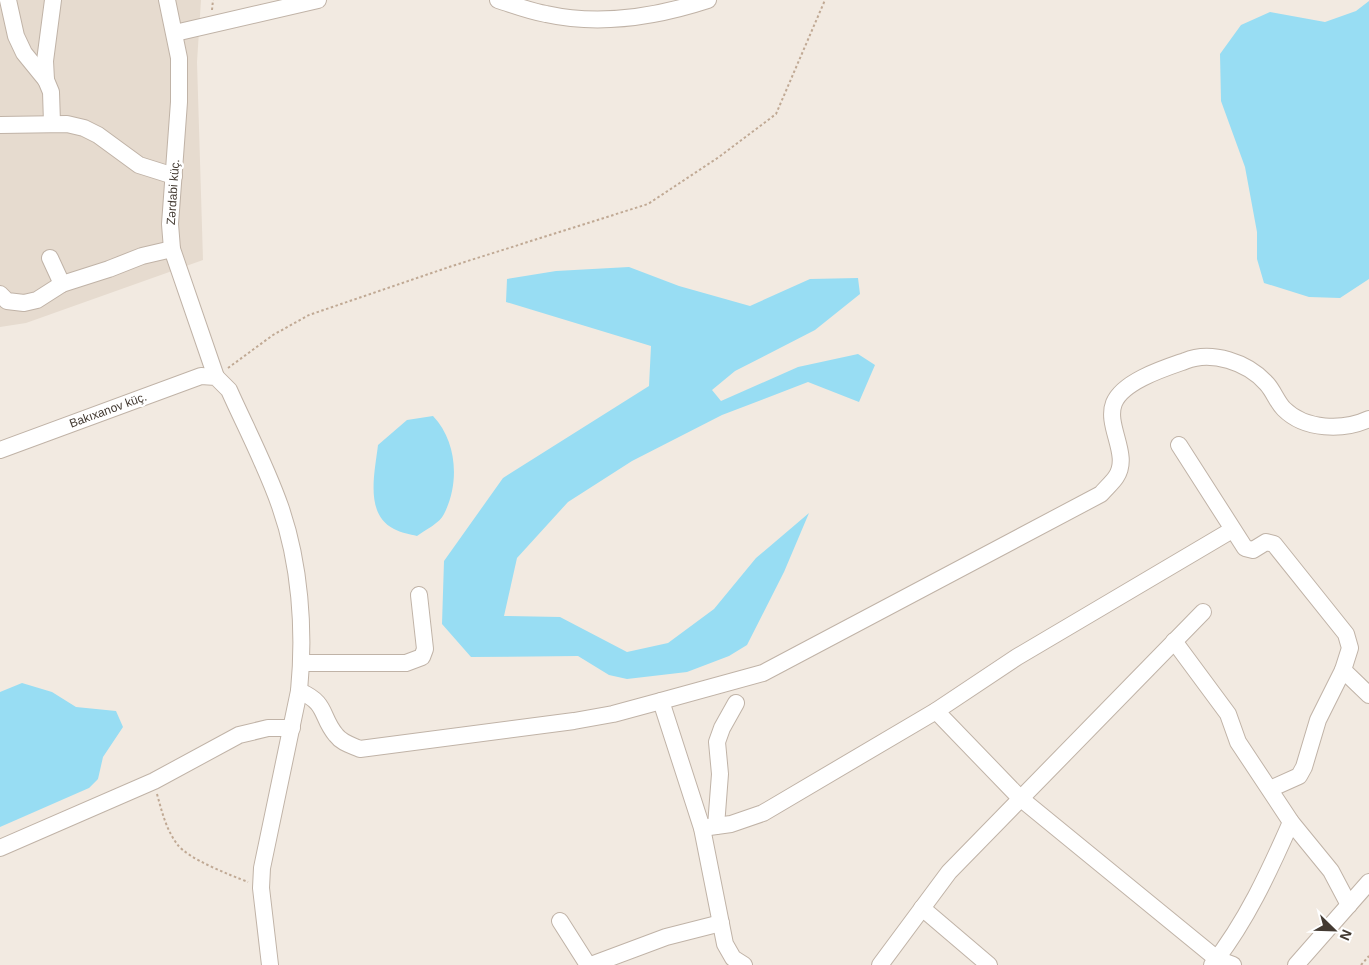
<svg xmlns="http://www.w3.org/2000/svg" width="1369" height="965" viewBox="0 0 1369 965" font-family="Arial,sans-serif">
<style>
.residential{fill:#e6dbcf}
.water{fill:#98ddf3}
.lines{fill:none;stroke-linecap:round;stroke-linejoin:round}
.minor-casing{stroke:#c0b3a7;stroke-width:18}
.path{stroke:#c0a994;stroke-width:2;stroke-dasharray:2.5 2.5;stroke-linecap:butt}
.minor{stroke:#fff;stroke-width:16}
.labels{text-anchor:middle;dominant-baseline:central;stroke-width:5;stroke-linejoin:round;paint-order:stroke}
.street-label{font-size:12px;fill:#433a32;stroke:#fff}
</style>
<rect width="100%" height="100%" fill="#f2eae1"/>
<path class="residential" d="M0,0H201L197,62L203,260L26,323L0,327Z"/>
<g class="water">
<path d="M1369,1V279L1340,298L1309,297L1264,283L1257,259V232L1245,167L1221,101L1220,54L1241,25L1270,12L1325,22L1356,11Z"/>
<path d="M629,267L679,286L750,306L810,279L858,278L860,294L815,330L735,371L712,390L721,401L798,367L858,354L875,365L859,402L808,382L722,415L632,461L568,502L517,558L504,616L560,617L627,652L668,643L714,609L756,558L809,513L784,572L747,645L729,656L687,672L627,679L609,675L578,656L471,657L442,624L444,561L503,478L649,386L651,346L506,302L507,279L556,271Z"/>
<path d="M433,416C457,441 460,483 444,514C440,523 425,530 417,536C410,534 401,533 394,529C364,514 375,472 378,445L407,420Z"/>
<path d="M22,683L52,692L76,707L116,711L123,727L103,757L98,779L89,788L0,827V692Z"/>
</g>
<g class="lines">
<g class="minor-casing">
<g id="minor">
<path d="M8,0L16,36L24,53L46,80L51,92L52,123"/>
<path d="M167,0L179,58V102L170,224L172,249L216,377"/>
<path d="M498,0C514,5 529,11 546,14C600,26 656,17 708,0"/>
<path d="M175,33L318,0"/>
<path d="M46,80L45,61L53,0"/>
<path d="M0,125L67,124L84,128L98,135L139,165L174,176"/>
<path d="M50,258L62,284"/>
<path d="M0,294L7,301L24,303L37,300L62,284L109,269L142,256L172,249"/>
<path d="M1179,445L1245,548L1253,550L1266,542L1274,544L1346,634L1350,648L1343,670L1369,695"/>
<path d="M0,450L201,376L216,377L229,390C246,428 266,466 280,506C300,563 305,630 299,691L262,868L261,888L270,965"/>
<path d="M1174,641L1228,714L1238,742L1291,822L1331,871L1349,905"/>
<path d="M302,663H406L422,657L425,649L419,595"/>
<path d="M299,691C328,703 320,716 336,735C342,743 351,745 360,749L574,721L613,714L661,701L702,828L725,944L733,958L744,965"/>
<path d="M661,701L763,673L1101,494C1106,488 1112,483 1116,477C1131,455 1105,426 1114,403C1123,381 1165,368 1185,361C1211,350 1248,362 1267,384C1274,392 1277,402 1284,409C1305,430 1343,431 1369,419"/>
<path d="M936,711L1020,798L1217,959L1233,965"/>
<path d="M1270,789L1299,776L1304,767L1318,720L1343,670"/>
<path d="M716,826L720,774L717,742L722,728L736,703"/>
<path d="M702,828L731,824L763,813L936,711L1017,657L1232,530"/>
<path d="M0,848L154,781L239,735L268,728H292"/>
<path d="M922,908L989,965"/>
<path d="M560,921L588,965"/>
<path d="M591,965L666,937L721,923"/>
<path d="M880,965L949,872L1203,612"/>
<path d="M1212,965C1246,922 1269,872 1291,822"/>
<path d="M1296,965L1369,882"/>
</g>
</g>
<g class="path">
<path d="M212,10L213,0"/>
<path d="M228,368L273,335L309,315L452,266L648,204L719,157L776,114L825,0"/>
<path d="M157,794C162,812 166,829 177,844C188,859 230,875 248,882"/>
<path d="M1361,965L1369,956"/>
</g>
<use href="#minor" class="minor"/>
</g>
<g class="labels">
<g class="street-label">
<text transform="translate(173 192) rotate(-86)">Zərdabi küç.</text>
<text transform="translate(108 410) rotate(-20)">Bakıxanov küç.</text>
</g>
</g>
<g transform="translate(1334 930) rotate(113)" stroke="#ffffff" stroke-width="4" paint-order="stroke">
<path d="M0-4L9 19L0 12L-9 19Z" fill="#433a32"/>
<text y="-8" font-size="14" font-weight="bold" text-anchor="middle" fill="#433a32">N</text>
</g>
</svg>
